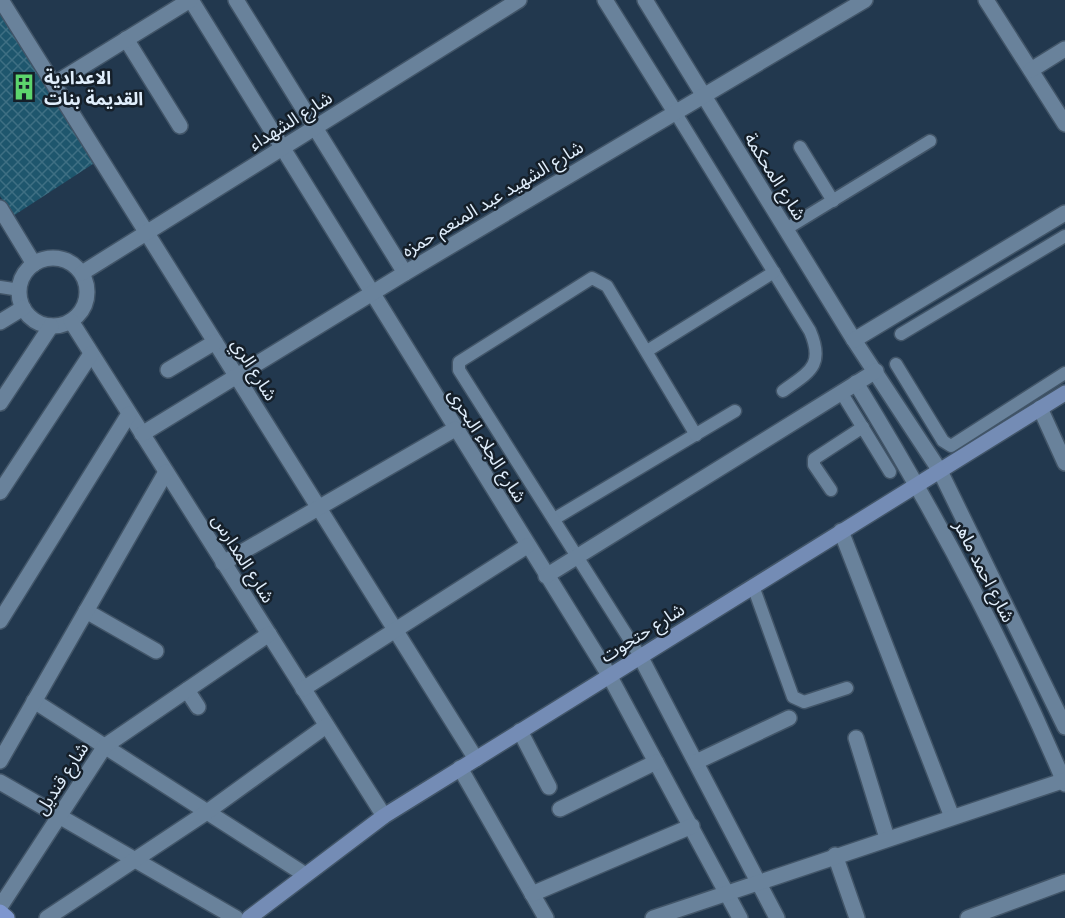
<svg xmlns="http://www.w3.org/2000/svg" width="1065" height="918" viewBox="0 0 1065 918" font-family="'Noto Serif','Noto Sans Arabic',serif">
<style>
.building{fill:url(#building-cross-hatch)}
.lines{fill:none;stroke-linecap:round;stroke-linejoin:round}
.service-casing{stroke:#425568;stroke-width:15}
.minor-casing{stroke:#425568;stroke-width:18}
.secondary-casing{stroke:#425568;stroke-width:18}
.primary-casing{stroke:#425568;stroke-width:18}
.service{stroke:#69829b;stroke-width:12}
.minor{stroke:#69829b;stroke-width:15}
.secondary{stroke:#748cb5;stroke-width:15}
.primary{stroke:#7e97cf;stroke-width:15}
.labels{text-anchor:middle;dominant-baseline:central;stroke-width:5;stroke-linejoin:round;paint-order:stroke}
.poi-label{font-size:18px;font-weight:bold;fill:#e0eefc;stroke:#151f29;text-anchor:start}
.street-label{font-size:18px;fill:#e0eefc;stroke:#151f29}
</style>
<defs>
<pattern id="building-cross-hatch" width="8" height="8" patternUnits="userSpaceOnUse" patternTransform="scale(1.5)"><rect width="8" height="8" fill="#1e566d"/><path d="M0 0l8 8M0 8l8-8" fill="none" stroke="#3e6f83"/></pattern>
</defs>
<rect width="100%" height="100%" fill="#22384e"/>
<path class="building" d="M0,12L96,162L13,216L0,196Z"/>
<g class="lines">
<g class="service-casing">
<g id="service">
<path d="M675,112L810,331C825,366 809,372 783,391"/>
<path d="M800,147L833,201"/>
<path d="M786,229L930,141"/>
<path d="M0,287L20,290"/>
<path d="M901,334L1065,236"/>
<path d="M647,351L774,272"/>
<path d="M896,364L943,441L951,446L1065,373"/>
<path d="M841,392L890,472"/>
<path d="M831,490L814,465V459L863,427"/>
<path d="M554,519L735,411"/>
<path d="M753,586L793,697L804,702L847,688"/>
<path d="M640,656L459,370V362L592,278L607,286L696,435"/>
</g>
</g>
<g class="minor-casing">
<g id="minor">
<path d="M1,0L476,759"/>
<path d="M191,0L609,675L740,918"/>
<path d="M236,0L405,273"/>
<path d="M605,0L675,112"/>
<path d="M645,0L854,340L940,471L1065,727"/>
<path d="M986,0L1065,124"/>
<path d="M126,39L180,126"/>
<path d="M1031,70L1065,49"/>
<path d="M54,84L190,0"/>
<path d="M0,208L34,264"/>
<circle cx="53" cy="292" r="34"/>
<path d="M82,273L519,0"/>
<path d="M71,321L384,816"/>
<path d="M0,322L23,308"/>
<path d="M854,340L1065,213"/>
<path d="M168,370L215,342"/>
<path d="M856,383C935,512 1006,645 1065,784"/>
<path d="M0,403L51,326"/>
<path d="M1040,408L1065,463"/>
<path d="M142,434L405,273L865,0"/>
<path d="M0,492L91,354"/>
<path d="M841,531L952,817"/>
<path d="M223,563L455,429"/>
<path d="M546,576L876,371"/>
<path d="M86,611L156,651"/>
<path d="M0,621L129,414"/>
<path d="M640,656L777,918"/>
<path d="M303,689L527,546"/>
<path d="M187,690L198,707"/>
<path d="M34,701L304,874"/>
<path d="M520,731L549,787"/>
<path d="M856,738L887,838"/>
<path d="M0,761L166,472"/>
<path d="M696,762L789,718"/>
<path d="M460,768L546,918"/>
<path d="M0,782L236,918"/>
<path d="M560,809L656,762"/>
<path d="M835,855L857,918"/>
<path d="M532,894L692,826"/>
<path d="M0,907L105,746L269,634"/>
<path d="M47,918L207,812L326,726"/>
<path d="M653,918L1065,780"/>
<path d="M968,918L1065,882"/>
</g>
</g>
<g class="secondary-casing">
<path id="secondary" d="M249,918L384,816L1065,393"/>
</g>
<g class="primary-casing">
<path id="primary" d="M0,912L7,918"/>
</g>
<use href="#service" class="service"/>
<use href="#minor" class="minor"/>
<use href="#secondary" class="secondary"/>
<use href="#primary" class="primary"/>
</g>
<defs>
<g id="building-bare" transform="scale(2.07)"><path d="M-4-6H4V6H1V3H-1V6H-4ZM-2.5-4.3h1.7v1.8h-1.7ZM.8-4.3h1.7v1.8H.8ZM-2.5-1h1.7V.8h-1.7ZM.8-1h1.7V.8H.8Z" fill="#5dd56d" stroke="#151f29" stroke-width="2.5" paint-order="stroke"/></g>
</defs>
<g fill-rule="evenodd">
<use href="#building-bare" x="24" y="87"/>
</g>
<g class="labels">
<g class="poi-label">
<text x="44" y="77">الاعدادية<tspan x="44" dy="21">القديمة بنات</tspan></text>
</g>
<g class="street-label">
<text transform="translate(290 120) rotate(-32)">شارع الشهداء</text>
<text transform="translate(776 176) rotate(58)">شارع المحكمة</text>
<text transform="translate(492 198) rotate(-31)">شارع الشهيد عبد المنعم حمزه</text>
<text transform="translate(255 369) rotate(58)">شارع الري</text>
<text transform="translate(488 445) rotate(58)">شارع الجلاء البحرى</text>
<text transform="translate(244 558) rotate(58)">شارع المدارس</text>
<text transform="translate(985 571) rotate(63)">شارع احمد ماهر</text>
<text transform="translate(642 632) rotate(-32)">شارع حتحوت</text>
<text transform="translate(61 778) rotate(-57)">شارع قنديل</text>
</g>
</g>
</svg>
